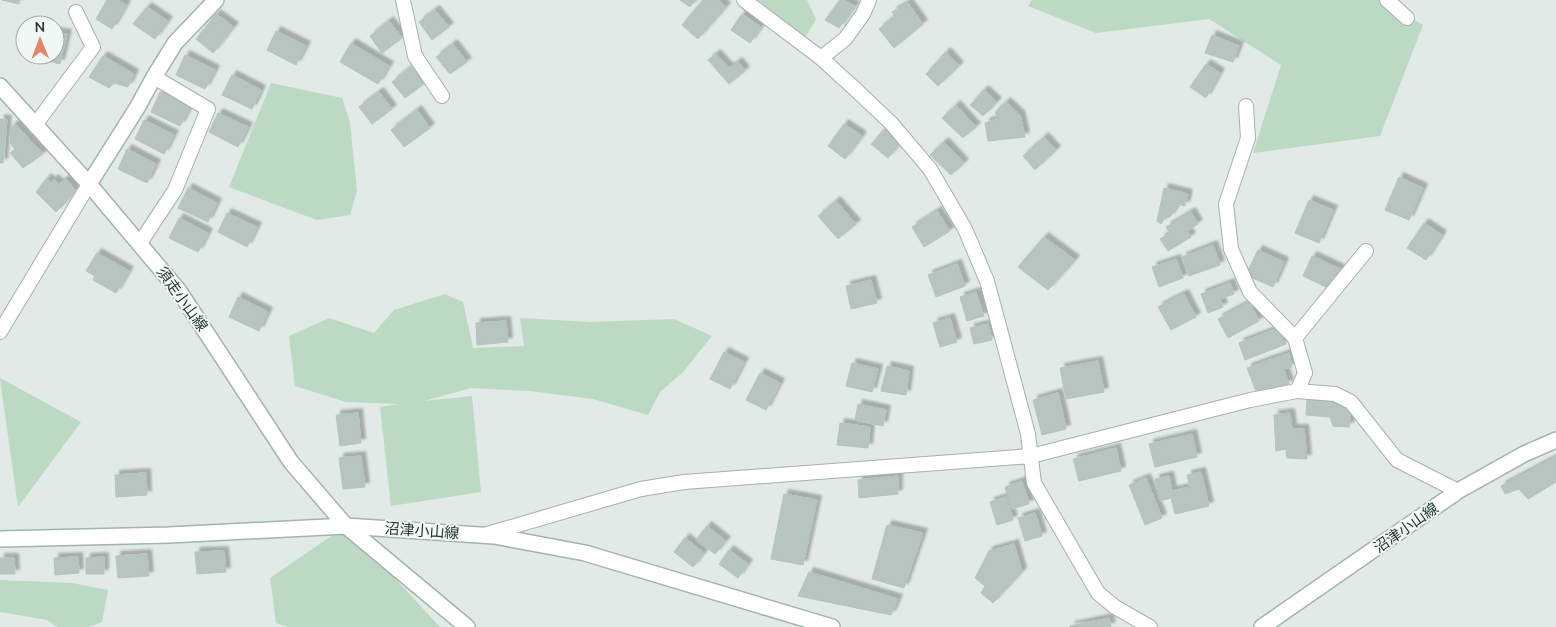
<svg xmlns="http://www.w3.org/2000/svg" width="1556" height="627" viewBox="0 0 1556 627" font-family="'Nunito Sans','Noto Sans JP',sans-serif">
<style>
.green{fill:#bcd9c4}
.building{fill:#b7c4bf;stroke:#b4c3bd;filter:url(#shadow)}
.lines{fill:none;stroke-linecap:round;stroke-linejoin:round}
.street-casing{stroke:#a4b1ad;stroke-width:16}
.secondary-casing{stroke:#a1b4ae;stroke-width:18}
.street{stroke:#fff;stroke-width:14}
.secondary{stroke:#fff;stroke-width:15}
.labels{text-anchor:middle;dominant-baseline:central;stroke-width:4;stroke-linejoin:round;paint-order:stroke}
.street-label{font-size:15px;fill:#233833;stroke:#f1f7f4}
</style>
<defs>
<filter id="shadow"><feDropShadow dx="4.5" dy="-4.5" stdDeviation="1" flood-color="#0004"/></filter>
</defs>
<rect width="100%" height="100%" fill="#e1eae6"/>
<g class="green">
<path d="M758,0H807L816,19L805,38Z"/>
<path d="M1032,0H1381L1423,25L1380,136L1253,153L1281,65L1209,19L1096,33L1028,6Z"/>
<path d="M271,83L342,98L350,122L357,191L350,215L317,220L229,187Z"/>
<path d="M445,294L463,302L473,348L524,346L520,318L591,322L674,319L712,336L683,372L660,392L648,415L593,399L530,391L471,388L424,401L472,396L481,492L391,506L380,407L400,404L346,402L295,386L289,336L329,318L374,333L394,310Z"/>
<path d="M0,378L81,422L18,507L0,379Z"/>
<path d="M346,526L440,627H288L276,623L270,578Z"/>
<path d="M0,580L72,583L108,590L102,622L89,627H57L47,620L0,612Z"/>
</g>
<g class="building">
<path d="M2,0H20L19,4Z"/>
<path d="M107,0H118L126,5L112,29L96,19Z"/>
<path d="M680,0H695L690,7Z"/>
<path d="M703,0H718L726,7L698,39L682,25Z"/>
<path d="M840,0H843L855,6L839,28L825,20Z"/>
<path d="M908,3L923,24L894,48L879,29L895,16L892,12Z"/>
<path d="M147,7L168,21L155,39L133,24Z"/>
<path d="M435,10L449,27L432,40L419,22Z"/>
<path d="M216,14L234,27L213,53L196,39Z"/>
<path d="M742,14L761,27L750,43L731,30Z"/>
<path d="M389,21L402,38L382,53L370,36Z"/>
<path d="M276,31L306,46L296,65L267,50Z"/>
<path d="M55,32L67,34L60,64L24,55L25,51V55H55Z"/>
<path d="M1212,35L1239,46L1233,62L1205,53Z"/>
<path d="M351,43L389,66L378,84L340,62Z"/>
<path d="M453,44L467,62L450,74L436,57Z"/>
<path d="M946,52L959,66L938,86L926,74Z"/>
<path d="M716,54L729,68L738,62L745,71L729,84L708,60Z"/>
<path d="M185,55L215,70L205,89L176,75Z"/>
<path d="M103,56L134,74L128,87L114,83L109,88L89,77Z"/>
<path d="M1206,64L1220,73L1206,98L1190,87Z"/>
<path d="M412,66L425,83L405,98L392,82Z"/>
<path d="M232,75L261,90L252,109L222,95Z"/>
<path d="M984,90L997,102L983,116L970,105Z"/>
<path d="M160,92L190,107L180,126L151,112Z"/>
<path d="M379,92L392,109L372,124L359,107Z"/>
<path d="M1006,102L1020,115L1025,137L988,141L985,123L998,118L995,112Z"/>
<path d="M956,105L976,127L963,138L942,118Z"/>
<path d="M417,110L430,128L404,147L391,130Z"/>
<path d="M218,113L248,127L238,147L209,132Z"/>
<path d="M0,119L7,120L3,163H0Z"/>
<path d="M144,120L174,135L164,154L135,139Z"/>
<path d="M15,124L43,154L23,168L10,153L15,149L10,143L11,127Z"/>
<path d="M844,124L862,136L845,159L828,146Z"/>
<path d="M885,129L901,143L888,158L871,144Z"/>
<path d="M1044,137L1056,150L1035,170L1023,156Z"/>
<path d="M944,142L964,163L951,175L930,155Z"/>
<path d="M127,149L156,164L147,183L118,169Z"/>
<path d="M1399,177L1423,188L1409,220L1385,210Z"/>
<path d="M47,178L51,182L54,179L59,184L66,179L76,191L56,212L36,192Z"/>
<path d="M188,188L217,203L208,222L178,208Z"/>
<path d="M1164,188L1188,194L1185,206L1178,204L1170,217H1165L1161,224L1157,221Z"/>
<path d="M1309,200L1333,210L1319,243L1295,233Z"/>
<path d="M836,201L856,224L838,239L818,216Z"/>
<path d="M937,211L950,231L924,247L912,227Z"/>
<path d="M1191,212L1198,224L1187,231L1191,237L1168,251L1160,239L1170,233L1166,227Z"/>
<path d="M227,213L257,227L247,247L218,232Z"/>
<path d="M179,218L208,233L198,252L169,238Z"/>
<path d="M1424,223L1442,235L1426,260L1407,248Z"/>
<path d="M1044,237L1075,260L1048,290L1018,267Z"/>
<path d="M1213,245L1220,265L1189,276L1182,257Z"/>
<path d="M1258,250L1284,262L1273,287L1246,275Z"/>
<path d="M97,253L129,271L116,293L93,280L95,276L86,271Z"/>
<path d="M1312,256L1340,269L1330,289L1303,276Z"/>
<path d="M1176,259L1183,278L1159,287L1152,267Z"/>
<path d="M957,264L965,286L936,297L928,275Z"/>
<path d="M871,280L877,303L851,309L846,286Z"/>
<path d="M1230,283L1234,294L1220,299L1223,307L1208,313L1201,294Z"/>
<path d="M976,292L984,316L967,321L960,297Z"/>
<path d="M1184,294L1196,317L1171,330L1158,307Z"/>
<path d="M238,297L268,312L259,331L229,317Z"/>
<path d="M1249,302L1259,321L1228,338L1218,319Z"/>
<path d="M950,318L957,342L940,347L933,323Z"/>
<path d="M506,321L508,342L477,345L476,323Z"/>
<path d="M988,324L992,340L974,344L970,328Z"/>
<path d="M1276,329L1286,344L1245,360L1239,343Z"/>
<path d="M724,352L744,362L730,389L710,379Z"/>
<path d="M1289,353L1292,367L1284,369L1289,384L1256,391L1247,368Z"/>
<path d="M1098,361L1104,392L1066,399L1060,368Z"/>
<path d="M852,363L878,369L872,392L846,386Z"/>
<path d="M887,366L909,371L906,395L881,391Z"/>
<path d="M760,373L780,383L766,410L746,400Z"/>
<path d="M1058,393L1066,429L1042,435L1033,400Z"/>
<path d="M1307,400L1351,402L1349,427L1333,426L1330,417L1306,415Z"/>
<path d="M858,404L886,410L883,426L855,420Z"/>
<path d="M358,413L361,443L340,446L336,415Z"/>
<path d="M1290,413L1292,429H1304L1307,459L1287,458L1286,449L1276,451L1274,415Z"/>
<path d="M840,423L870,427L868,448L837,445Z"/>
<path d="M1192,434L1197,457L1155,467L1149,444Z"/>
<path d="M1116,448L1121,471L1079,481L1073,459Z"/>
<path d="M361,456L365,487L343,489L339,458Z"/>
<path d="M1556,457V482L1528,499L1519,489L1505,494L1501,486Z"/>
<path d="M1201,472L1209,506L1175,514L1171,498L1160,501L1155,479L1169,476L1172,491L1190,487L1187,475Z"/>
<path d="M146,473L147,495L116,497L115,475Z"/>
<path d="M898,476V494L859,498L858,480Z"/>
<path d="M1146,478L1162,518L1145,525L1129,485Z"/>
<path d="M1022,481L1029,504L1012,509L1005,487Z"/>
<path d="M784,494L817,500L803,565L771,559Z"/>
<path d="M1006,497L1013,520L997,525L990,502Z"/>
<path d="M1035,513L1042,536L1025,541L1018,518Z"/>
<path d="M887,525L923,533L904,588L872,579Z"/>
<path d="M707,526L726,541L715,554L696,540Z"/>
<path d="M685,538L704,553L693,567L674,552Z"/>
<path d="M1014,544L1022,572L993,603L981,593L985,586L975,578L989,551Z"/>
<path d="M729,550L748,564L738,578L719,564Z"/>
<path d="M224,551L226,572L197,574L195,552Z"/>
<path d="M147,554L149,576L118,578L116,556Z"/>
<path d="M78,557L79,573L55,575L54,558Z"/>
<path d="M104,557V574H86V558Z"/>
<path d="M0,558H14L15,574H0Z"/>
<path d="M809,572L898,599L891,615L798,596Z"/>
<path d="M1109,618L1111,627H1070V626Z"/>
</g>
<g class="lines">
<g class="street-casing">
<g id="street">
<path d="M403,0L415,56L442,96"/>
<path d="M744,0L821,58L855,89L891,123L930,169L965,229L987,281L1028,434L1034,483L1098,593L1115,607L1150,627"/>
<path d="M1387,0L1407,18"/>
<path d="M821,58L845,39L863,14L869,0"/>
<path d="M1246,106L1248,138L1226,204L1231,249L1250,292L1295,338"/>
<path d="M35,125L93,47L76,12"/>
<path d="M140,243L175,190L208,109L154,77"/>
<path d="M0,332L89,184"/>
<path d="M1297,391L1305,373L1295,338L1366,251"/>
<path d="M484,535L641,489L684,482L1031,456L1250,400L1297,391L1335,394L1351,402L1397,460L1458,491"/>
</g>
</g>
<g class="secondary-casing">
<g id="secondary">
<path d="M0,86L89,184L179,291L291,462L346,526L467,627"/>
<path d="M89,184L137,108L154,77L175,43L216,0"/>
<path d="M0,539L169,535L346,526L494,536L585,553L832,627"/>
<path d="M1262,627L1458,491L1524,454L1556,440"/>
</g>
</g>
<use href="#street" class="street"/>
<use href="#secondary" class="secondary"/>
</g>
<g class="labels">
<g class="street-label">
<text transform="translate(182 299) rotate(54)">須走小山線</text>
<text transform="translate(1406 528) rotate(-35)">沼津小山線</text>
<text transform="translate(422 531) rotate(4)">沼津小山線</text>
</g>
</g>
<g transform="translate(40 40) rotate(359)"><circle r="24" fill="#f1f7f4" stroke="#9faba7"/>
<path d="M0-4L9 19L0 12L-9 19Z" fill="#e28666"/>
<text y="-8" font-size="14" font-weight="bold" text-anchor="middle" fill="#233833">N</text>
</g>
</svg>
